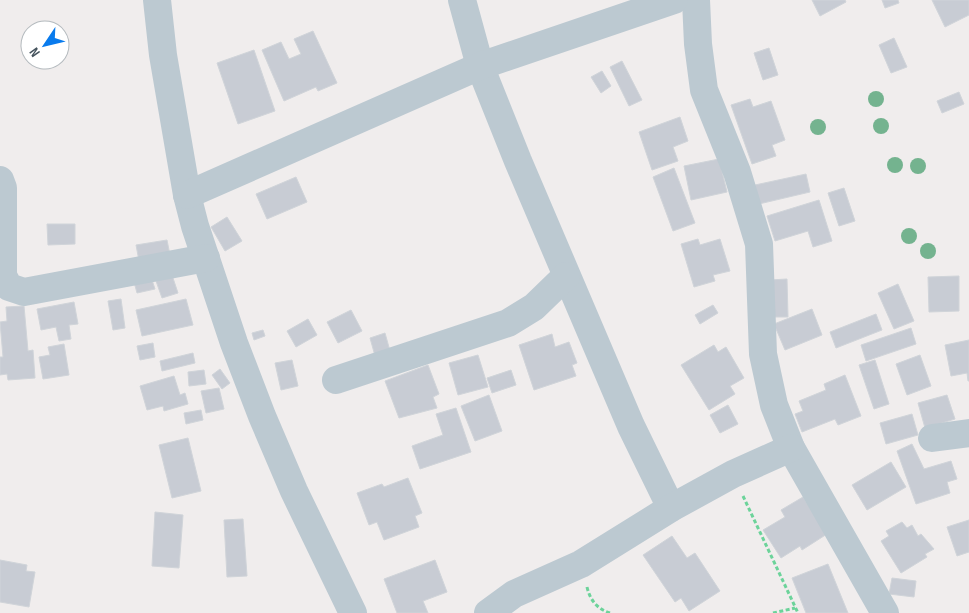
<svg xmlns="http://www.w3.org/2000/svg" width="969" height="613" viewBox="0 0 969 613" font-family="'Sofia Sans Condensed',sans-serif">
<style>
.building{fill:#c8ccd4;stroke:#d0d4d9}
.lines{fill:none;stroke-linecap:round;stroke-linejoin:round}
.path{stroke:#6cd39a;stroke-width:3;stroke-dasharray:4 2.5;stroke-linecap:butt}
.minor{stroke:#bcc9d1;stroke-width:28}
.tree{fill:#74b38f}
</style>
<rect width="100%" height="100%" fill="#f0eded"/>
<g class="building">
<path d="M812,0H845L846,2L820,16Z"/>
<path d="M882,0H898L899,3L885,8Z"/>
<path d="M932,0H969V15L945,27Z"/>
<path d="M313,31L337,83L318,91L316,87L284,101L262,50L281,42L289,59L301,54L294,39Z"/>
<path d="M894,38L907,67L891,73L879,45Z"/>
<path d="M769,48L778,75L763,80L754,53Z"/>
<path d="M254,50L275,111L238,124L217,63Z"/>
<path d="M622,61L642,100L629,106L610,67Z"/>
<path d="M602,71L611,86L601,93L591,77Z"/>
<path d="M959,92L964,104L942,113L937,101Z"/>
<path d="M750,99L753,107L771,101L785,140L772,145L776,156L752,164L731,105Z"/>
<path d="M680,117L688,141L673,147L678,161L652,170L639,132Z"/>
<path d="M719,159L727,192L691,200L684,166Z"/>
<path d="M674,168L695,223L673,231L653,177Z"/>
<path d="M806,174L810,192L759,204L755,185Z"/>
<path d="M296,177L307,202L267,219L256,194Z"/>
<path d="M844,188L855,221L839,226L828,193Z"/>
<path d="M819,200L832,241L813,247L808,231L775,241L767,216Z"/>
<path d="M227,217L242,241L225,251L211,227Z"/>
<path d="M47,224H75V244L48,245Z"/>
<path d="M698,239L700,245L720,239L730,271L713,275L715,281L694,287L681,244Z"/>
<path d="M167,240L170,255L139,261L136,245Z"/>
<path d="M172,275L178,293L162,298L156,281Z"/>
<path d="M959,276V311L929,312L928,277Z"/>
<path d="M151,277L155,289L137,293L134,282Z"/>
<path d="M787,279L788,317H770V280Z"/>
<path d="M898,284L914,321L894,329L878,293Z"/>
<path d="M121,299L125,328L113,330L108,301Z"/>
<path d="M186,299L193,325L142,336L136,310Z"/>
<path d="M74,302L78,324L69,325L71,339L59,341L56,327L41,330L37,309Z"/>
<path d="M713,305L718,313L700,324L695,315Z"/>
<path d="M24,306L28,351L33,350L35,378L8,380L7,374L0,375V357H3L0,322L7,321L6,307Z"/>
<path d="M812,309L822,335L785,350L774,324Z"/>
<path d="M351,310L362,331L338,343L327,322Z"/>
<path d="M876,314L882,330L836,348L830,332Z"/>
<path d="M308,319L317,335L296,347L287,331Z"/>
<path d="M911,328L916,344L866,361L861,345Z"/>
<path d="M263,330L265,336L254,340L252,333Z"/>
<path d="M385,333L392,358L377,363L370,338Z"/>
<path d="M552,334L555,347L569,342L577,363L572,365L576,376L534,390L519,345Z"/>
<path d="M969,340V381H968L967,373L951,376L945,345Z"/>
<path d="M153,343L155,357L140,360L137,346Z"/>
<path d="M64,344L69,375L43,379L39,357L50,355L48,347Z"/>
<path d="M714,345L718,352L726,347L744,378L730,386L735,394L709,410L681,365Z"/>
<path d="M193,353L195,363L162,371L160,361Z"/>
<path d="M478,355L488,387L458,395L449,363Z"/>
<path d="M920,355L931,386L907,395L896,364Z"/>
<path d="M292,360L298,386L281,390L275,363Z"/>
<path d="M875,360L889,404L874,409L859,365Z"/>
<path d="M428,365L439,394L433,397L437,408L399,418L385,381Z"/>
<path d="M220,369L230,383L222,389L212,375Z"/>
<path d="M204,370L206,384L189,386L188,372Z"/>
<path d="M511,370L516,385L492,393L487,378Z"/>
<path d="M845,375L861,416L838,425L835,419L802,432L795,414L803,411L799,401L826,390L824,384Z"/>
<path d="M174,376L180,395L185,393L188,404L164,411L163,406L147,410L140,386Z"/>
<path d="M219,388L224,409L206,413L201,391Z"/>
<path d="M489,395L502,431L475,441L461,406Z"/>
<path d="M947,395L955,419L925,428L918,403Z"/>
<path d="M728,405L738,424L720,433L710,415Z"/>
<path d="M456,408L471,452L420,469L412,446L443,435L436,414Z"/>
<path d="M201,410L203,420L186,424L184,413Z"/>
<path d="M912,414L918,435L886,444L880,423Z"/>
<path d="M188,438L201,491L172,498L159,445Z"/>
<path d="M912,444L924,469L951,461L957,479L947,482L950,493L916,504L897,451Z"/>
<path d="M891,462L906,487L867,510L852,485Z"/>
<path d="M408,478L422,513L415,516L419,527L384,540L377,522L369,525L357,493L382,484L384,487Z"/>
<path d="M803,497L827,534L802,550L800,546L781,558L763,530L785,517L781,510Z"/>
<path d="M155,512L183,515L179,568L152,566Z"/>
<path d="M243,519L247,576L227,577L224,520Z"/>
<path d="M969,520V552L957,556L947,527Z"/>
<path d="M902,522L907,528L912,525L918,536L921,534L934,549L925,554L927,557L901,573L881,541L889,536L886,531Z"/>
<path d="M672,536L687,558L695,553L720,591L689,611L681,598L675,602L643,555Z"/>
<path d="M0,560L27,565L26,571L35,572L29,607L0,602Z"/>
<path d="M435,560L447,592L423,601L428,613H397L384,579Z"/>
<path d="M828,564L848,613H806L792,578Z"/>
<path d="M892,578L916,581L914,597L889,594Z"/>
</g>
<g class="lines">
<g class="path">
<path d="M743,496L798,613"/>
<path d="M587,587C590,600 597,609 610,613"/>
<path d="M773,613L795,608"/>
</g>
<g class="minor">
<path d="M157,0L163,55L187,195L195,226L234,343L262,416L294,491L353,613"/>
<path d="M462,0L480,66L518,161L631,426L671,508"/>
<path d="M696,0L698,44L704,90L737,172L759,244L763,354L774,405L791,448L885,613"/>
<path d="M0,180L3,188V276L9,287L24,292L206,258"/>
<path d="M187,195L480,66L674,0"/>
<path d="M336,380L508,323L534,307L566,276"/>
<path d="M932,438L969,433"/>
<path d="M488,613L514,594L581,564L671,508L733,474L791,448"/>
</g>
</g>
<g class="tree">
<circle cx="876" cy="99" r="8"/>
<circle cx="881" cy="126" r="8"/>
<circle cx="818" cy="127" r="8"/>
<circle cx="895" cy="165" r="8"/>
<circle cx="918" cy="166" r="8"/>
<circle cx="909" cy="236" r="8"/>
<circle cx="928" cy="251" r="8"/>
</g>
<g transform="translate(45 45) rotate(235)"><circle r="24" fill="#ffffff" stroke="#b4babe"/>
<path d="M0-4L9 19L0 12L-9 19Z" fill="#097bed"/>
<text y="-8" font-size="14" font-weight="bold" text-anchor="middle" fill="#44525c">N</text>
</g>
</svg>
